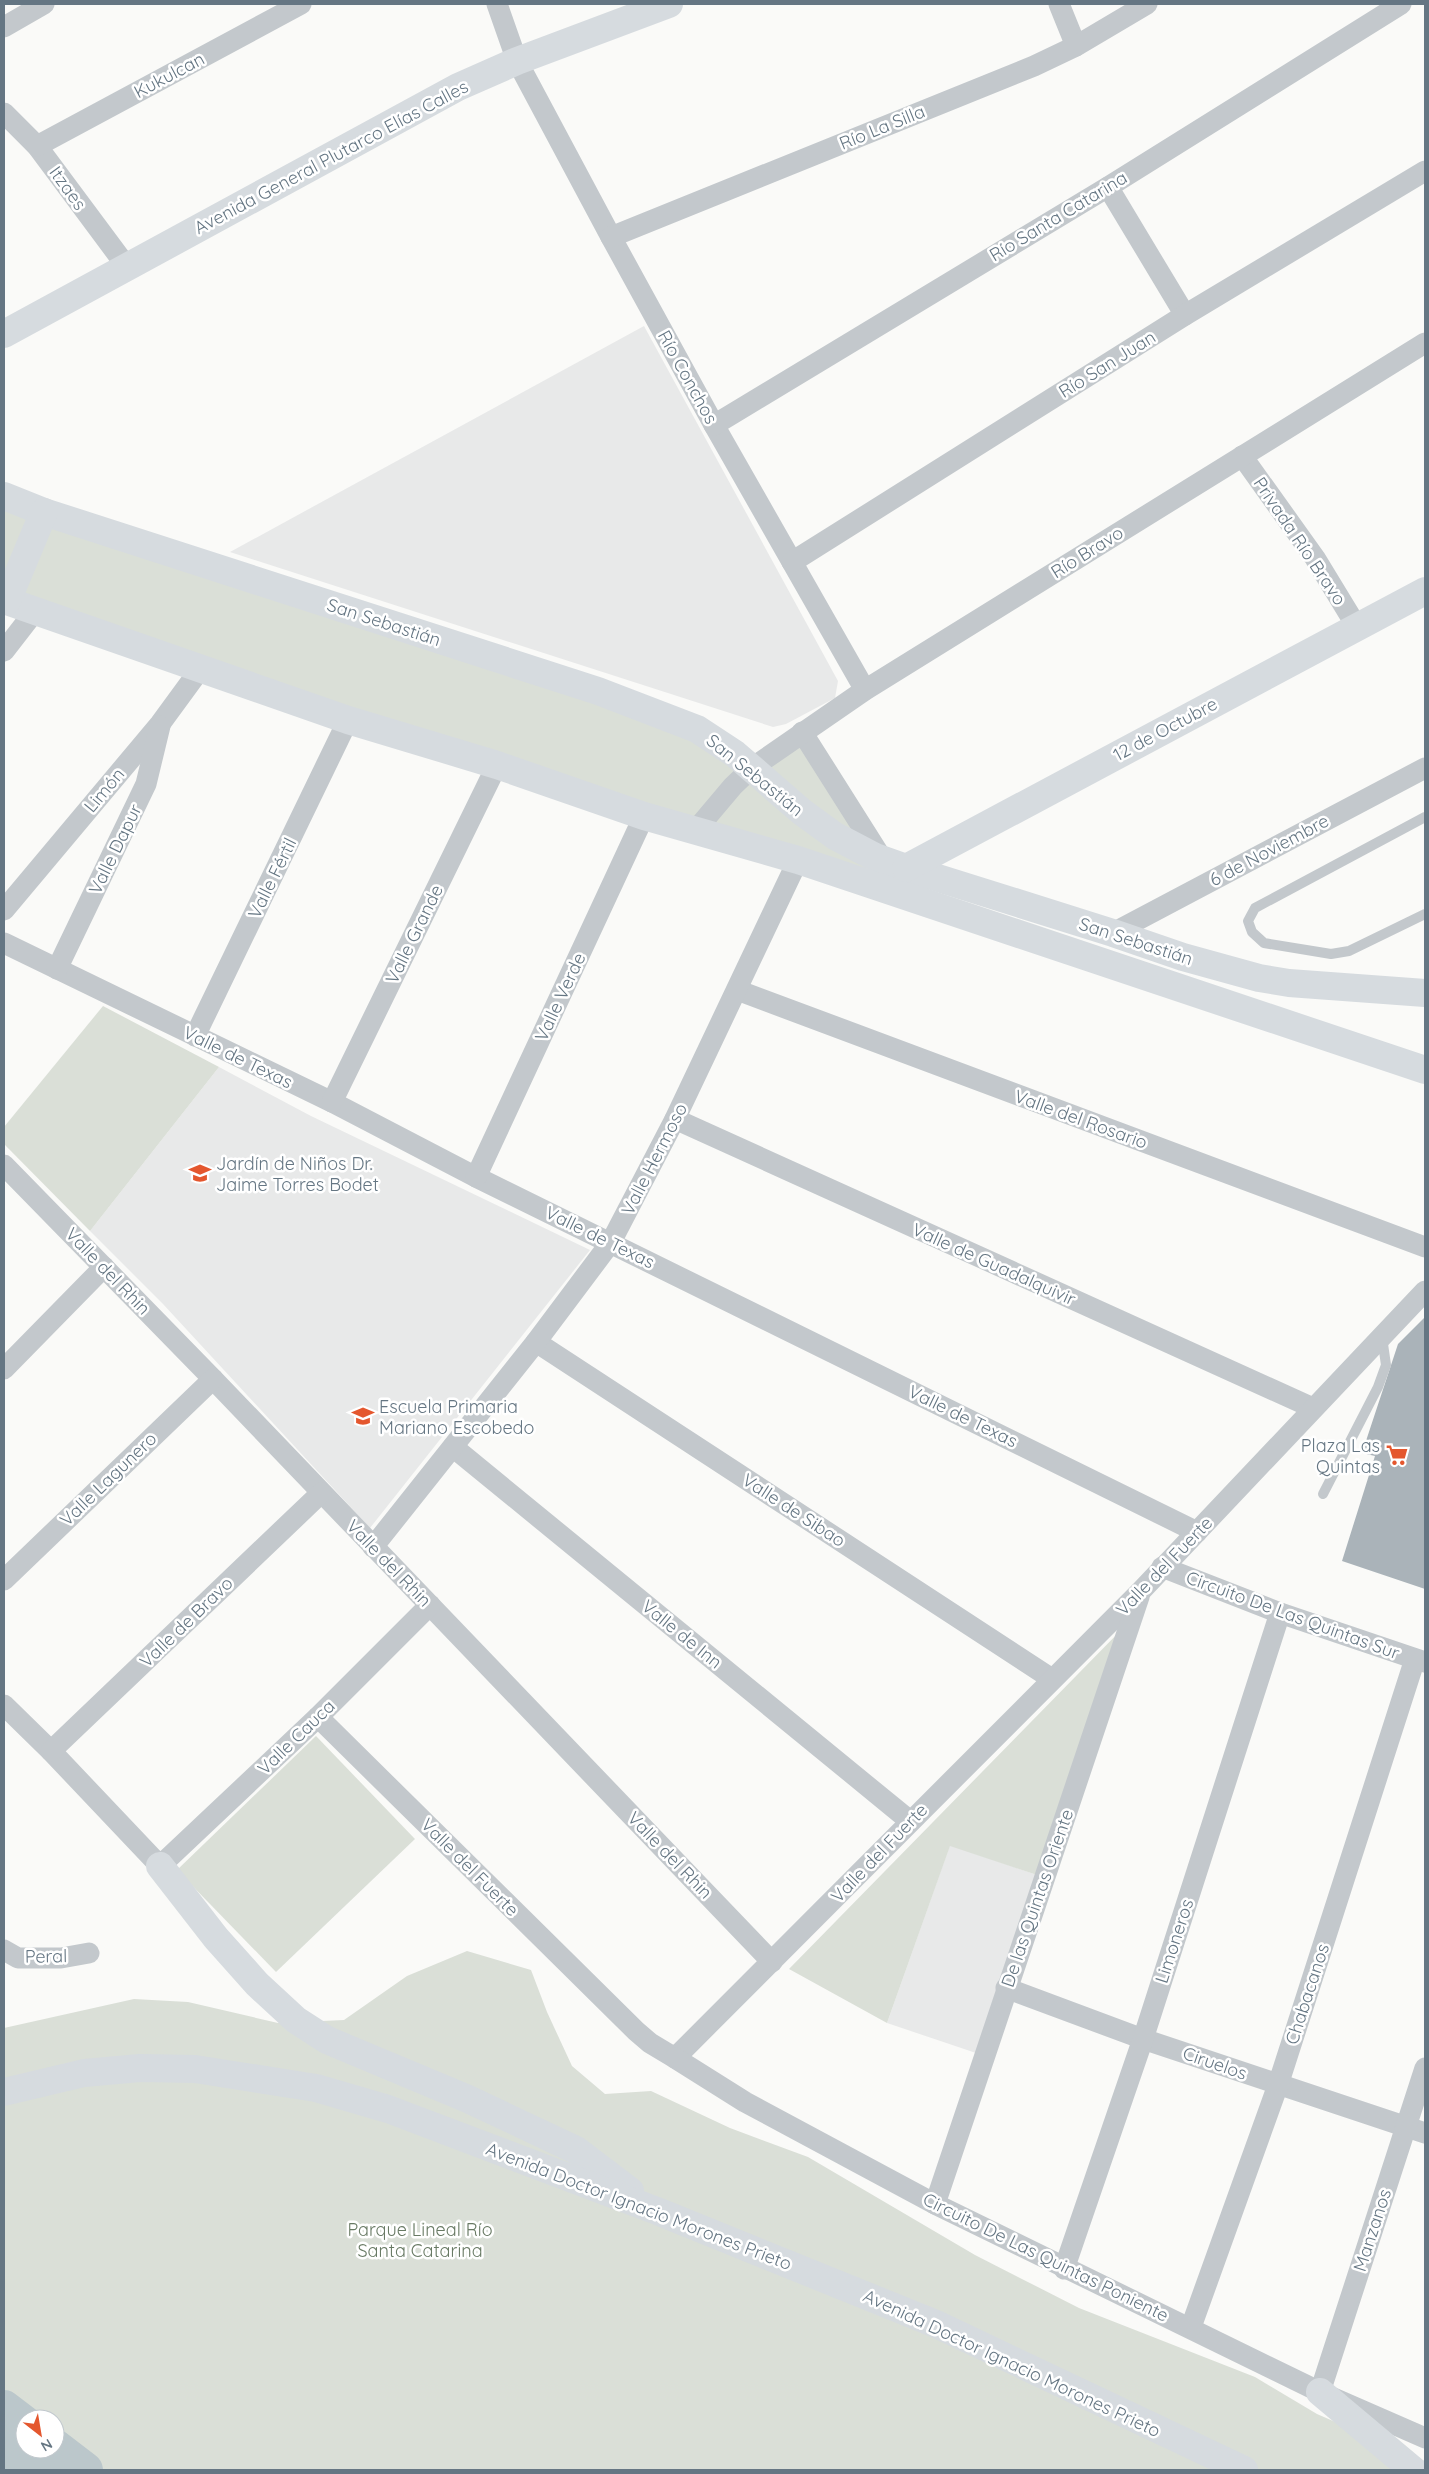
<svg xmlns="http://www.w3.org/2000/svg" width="1429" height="2474" viewBox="0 0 1429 2474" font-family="Quicksand,sans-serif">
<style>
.built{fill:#e8e9e9}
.green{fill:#dadfd7;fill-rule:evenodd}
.water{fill:#bbc7cb}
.shadow{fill:#0003}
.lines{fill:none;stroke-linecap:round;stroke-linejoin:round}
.river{stroke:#bbc7cb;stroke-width:36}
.building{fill:#aab3b9}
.lane{stroke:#c3c8cc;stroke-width:10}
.street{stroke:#c3c8cc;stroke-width:21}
.secondary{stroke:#d6dbdf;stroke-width:28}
.highway{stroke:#d6dbdf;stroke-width:28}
.labels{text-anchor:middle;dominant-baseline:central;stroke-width:5;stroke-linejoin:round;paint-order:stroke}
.street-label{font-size:18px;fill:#657683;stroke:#fff}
.poi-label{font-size:18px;fill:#657683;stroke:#fff;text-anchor:start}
.park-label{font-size:18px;fill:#687a64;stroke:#fff}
</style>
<rect width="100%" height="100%" fill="#fafaf8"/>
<g class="built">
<path d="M644,326L838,681L835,698L786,724L773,727L230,552Z"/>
<path d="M219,1067L311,1116L590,1250L370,1528L163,1304L90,1231Z"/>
<path d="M950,1845L1037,1875L976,2053L887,2023Z"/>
</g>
<g class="green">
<path d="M4,496L644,707L752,768L802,732L883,860L872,885L4,600Z"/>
<path d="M103,1006L219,1067L90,1231L4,1144V1127Z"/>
<path d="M1125,1626L1037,1875L950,1846L887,2023L789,1969Z"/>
<path d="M316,1736L415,1839L276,1972L177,1870Z"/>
<path d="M467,1951L531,1970L547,2012L572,2066L605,2094L651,2091L730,2128L808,2157L975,2255L1079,2308L1255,2377L1317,2414L1425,2461V2470H4V2028L134,1999L188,2002L278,2023L344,2020L407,1976ZM25,2419H55V2449H25Z"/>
</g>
<path class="water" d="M4,2430L25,2439V2449H49L101,2470H4Z"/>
<path class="shadow" d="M1425,1319V1588L1344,1560L1376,1456L1400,1345Z"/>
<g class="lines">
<g class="river">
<path d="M4,2408L25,2424"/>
<path d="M55,2447L85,2470"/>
</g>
</g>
<path class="building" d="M1425,1317V1589L1342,1561L1375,1456L1362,1453L1398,1344Z"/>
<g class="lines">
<g class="lane">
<path d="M1425,817L1255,908L1248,921L1252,932L1264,943L1331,954L1349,951L1425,914"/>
<path d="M1323,1494L1378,1387L1386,1365L1382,1337"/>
</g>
<g class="street">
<path d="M497,4L517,61L611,237L714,425L865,690"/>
<path d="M1059,4L1076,46"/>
<path d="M4,27L44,4"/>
<path d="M4,113L37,146L127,267"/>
<path d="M37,146L301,4"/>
<path d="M1108,187L1185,315"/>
<path d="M611,237L1034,66L1076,46L1147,4"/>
<path d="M714,425L1108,187L1401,4"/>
<path d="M1242,456L1315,558L1357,627"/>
<path d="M792,562L1185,315L1425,171"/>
<path d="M4,651L35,611"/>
<path d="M802,732L883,860"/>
<path d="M695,831L733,786L752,768L865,690L1425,343"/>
<path d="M4,910L160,724L201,668"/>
<path d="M1113,933L1425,768"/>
<path d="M4,943L332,1102L476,1177L1197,1532"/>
<path d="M57,969L146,784L160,726"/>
<path d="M737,990L1425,1247"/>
<path d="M195,1036L348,720"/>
<path d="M332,1102L497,765"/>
<path d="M675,1119L1313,1408"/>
<path d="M4,1165L213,1379L772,1962"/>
<path d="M476,1177L644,816"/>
<path d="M536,1342L1052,1679"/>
<path d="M4,1369L104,1267"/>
<path d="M453,1447L910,1821"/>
<path d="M373,1547L536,1342L611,1242L675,1119L798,860"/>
<path d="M1162,1567L1280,1613L1425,1662"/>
<path d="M4,1580L213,1379"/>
<path d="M4,1705L51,1751L160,1866L318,1717L430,1605"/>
<path d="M318,1717L636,2031L650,2043L675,2058L1140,1592L1425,1291"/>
<path d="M51,1751L321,1493"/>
<path d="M4,1950L18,1958H61L89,1953"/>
<path d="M1006,1988L1143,2039L1425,2133"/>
<path d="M675,2058L745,2102L935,2204L1320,2392L1425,2438"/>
<path d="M935,2204L1139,1597"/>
<path d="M1064,2269L1143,2039L1280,1613"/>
<path d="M1191,2327L1278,2085L1415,1659"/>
<path d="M1320,2392L1425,2068"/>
</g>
<g class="secondary">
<path d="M4,334L458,87L517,61L669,4"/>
<path d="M4,496L44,512L598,691L697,729L735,754L802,812L835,836L875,857L906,868L1113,933L1183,957L1259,978L1289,983L1425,993"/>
<path d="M4,600L348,720L497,765L644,816L798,860L1425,1070"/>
<path d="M7,601L44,512"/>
<path d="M906,868L1425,591"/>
</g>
<g class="highway">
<path d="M160,1866L216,1938L257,1984L296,2020L327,2040L468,2099L576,2150L630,2191"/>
<path d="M4,2092L84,2073L140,2068L195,2069L316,2088L388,2109L657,2211L936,2324L1244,2470"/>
<path d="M1320,2392L1413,2470"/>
</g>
</g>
<defs>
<g id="school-bare" transform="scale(1.725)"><path d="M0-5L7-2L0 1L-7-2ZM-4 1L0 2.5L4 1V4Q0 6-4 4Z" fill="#e4572e" stroke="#fff" stroke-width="2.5" paint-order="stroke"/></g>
<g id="supermarket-bare" transform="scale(1.725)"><path d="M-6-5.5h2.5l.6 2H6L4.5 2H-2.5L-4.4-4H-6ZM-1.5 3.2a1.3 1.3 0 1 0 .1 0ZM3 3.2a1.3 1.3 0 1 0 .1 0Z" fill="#e4572e" stroke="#fff" stroke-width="2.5" paint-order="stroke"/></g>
</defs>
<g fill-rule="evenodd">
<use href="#school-bare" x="200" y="1173"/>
<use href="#school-bare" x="363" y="1416"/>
<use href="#supermarket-bare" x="1397" y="1455"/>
</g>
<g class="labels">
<g class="street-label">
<text transform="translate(169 75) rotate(-28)">Kukulcan</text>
<text transform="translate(882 127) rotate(-22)">Río La Silla</text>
<text transform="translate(331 157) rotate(-28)">Avenida General Plutarco Elías Calles</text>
<text transform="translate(68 188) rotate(54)">Itzaes</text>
<text transform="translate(1058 216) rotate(-31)">Río Santa Catarina</text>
<text transform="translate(1107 364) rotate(-32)">Río San Juan</text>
<text transform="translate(688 377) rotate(61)">Río Conchos</text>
<text transform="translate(1300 541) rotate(56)">Privada Río Bravo</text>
<text transform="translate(1087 552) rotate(-32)">Río Bravo</text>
<text transform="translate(384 622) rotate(18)">San Sebastián</text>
<text transform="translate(1165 729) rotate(-28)">12 de Octubre</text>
<text transform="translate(755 775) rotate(39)">San Sebastián</text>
<text transform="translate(104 790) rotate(-50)">Limón</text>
<text transform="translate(115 849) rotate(-64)">Valle Dapur</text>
<text transform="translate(1269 850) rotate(-28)">6 de Noviembre</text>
<text transform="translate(272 878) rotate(-64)">Valle Fértil</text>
<text transform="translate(414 934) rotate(-64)">Valle Grande</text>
<text transform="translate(1136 941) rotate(18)">San Sebastián</text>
<text transform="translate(560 997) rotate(-65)">Valle Verde</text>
<text transform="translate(238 1057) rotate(26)">Valle de Texas</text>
<text transform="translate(1081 1119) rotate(20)">Valle del Rosario</text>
<text transform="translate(654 1159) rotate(-63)">Valle Hermoso</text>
<text transform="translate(600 1237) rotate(26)">Valle de Texas</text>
<text transform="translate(994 1264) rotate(24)">Valle de Guadalquivir</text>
<text transform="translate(108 1271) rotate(46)">Valle del Rhin</text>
<text transform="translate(963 1416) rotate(26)">Valle de Texas</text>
<text transform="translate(108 1479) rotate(-44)">Valle Lagunero</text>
<text transform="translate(794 1510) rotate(33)">Valle de Sibao</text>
<text transform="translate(389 1563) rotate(46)">Valle del Rhin</text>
<text transform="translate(1164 1566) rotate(-46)">Valle del Fuerte</text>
<text transform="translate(1293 1615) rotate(20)">Circuito De Las Quintas Sur</text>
<text transform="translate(186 1622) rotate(-44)">Valle de Bravo</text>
<text transform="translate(682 1634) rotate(39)">Valle de Inn</text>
<text transform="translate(296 1737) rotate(-44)">Valle Cauca</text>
<text transform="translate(879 1853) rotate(-46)">Valle del Fuerte</text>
<text transform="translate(670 1855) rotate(46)">Valle del Rhin</text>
<text transform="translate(470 1867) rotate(45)">Valle del Fuerte</text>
<text transform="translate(1037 1898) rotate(-71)">De las Quintas Oriente</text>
<text transform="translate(1174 1941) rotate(-72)">Limoneros</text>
<text transform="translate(46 1956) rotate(-1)">Peral</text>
<text transform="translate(1307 1994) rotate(-72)">Chabacanos</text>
<text transform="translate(1215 2063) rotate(19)">Ciruelos</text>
<text transform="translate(639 2206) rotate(21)">Avenida Doctor Ignacio Morones Prieto</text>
<text transform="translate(1372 2230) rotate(-72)">Manzanos</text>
<text transform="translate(1046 2257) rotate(26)">Circuito De Las Quintas Poniente</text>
<text transform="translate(1012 2363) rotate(25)">Avenida Doctor Ignacio Morones Prieto</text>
</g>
<g class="poi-label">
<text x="216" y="1163">Jardín de Niños Dr.<tspan x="216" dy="21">Jaime Torres Bodet</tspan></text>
<text x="379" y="1406">Escuela Primaria<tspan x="379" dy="21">Mariano Escobedo</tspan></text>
<text x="1380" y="1445" text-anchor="end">Plaza Las<tspan x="1380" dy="21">Quintas</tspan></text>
</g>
<g class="park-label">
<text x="420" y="2229">Parque Lineal Río<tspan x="420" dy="21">Santa Catarina</tspan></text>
</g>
</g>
<rect width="1429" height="2474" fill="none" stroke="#657683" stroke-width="10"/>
<g transform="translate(40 2434) rotate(149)"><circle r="24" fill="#ffffff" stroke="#c1c8cd"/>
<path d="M0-4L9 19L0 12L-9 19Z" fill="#e4572e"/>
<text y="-8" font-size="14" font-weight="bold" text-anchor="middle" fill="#657683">N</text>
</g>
</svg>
